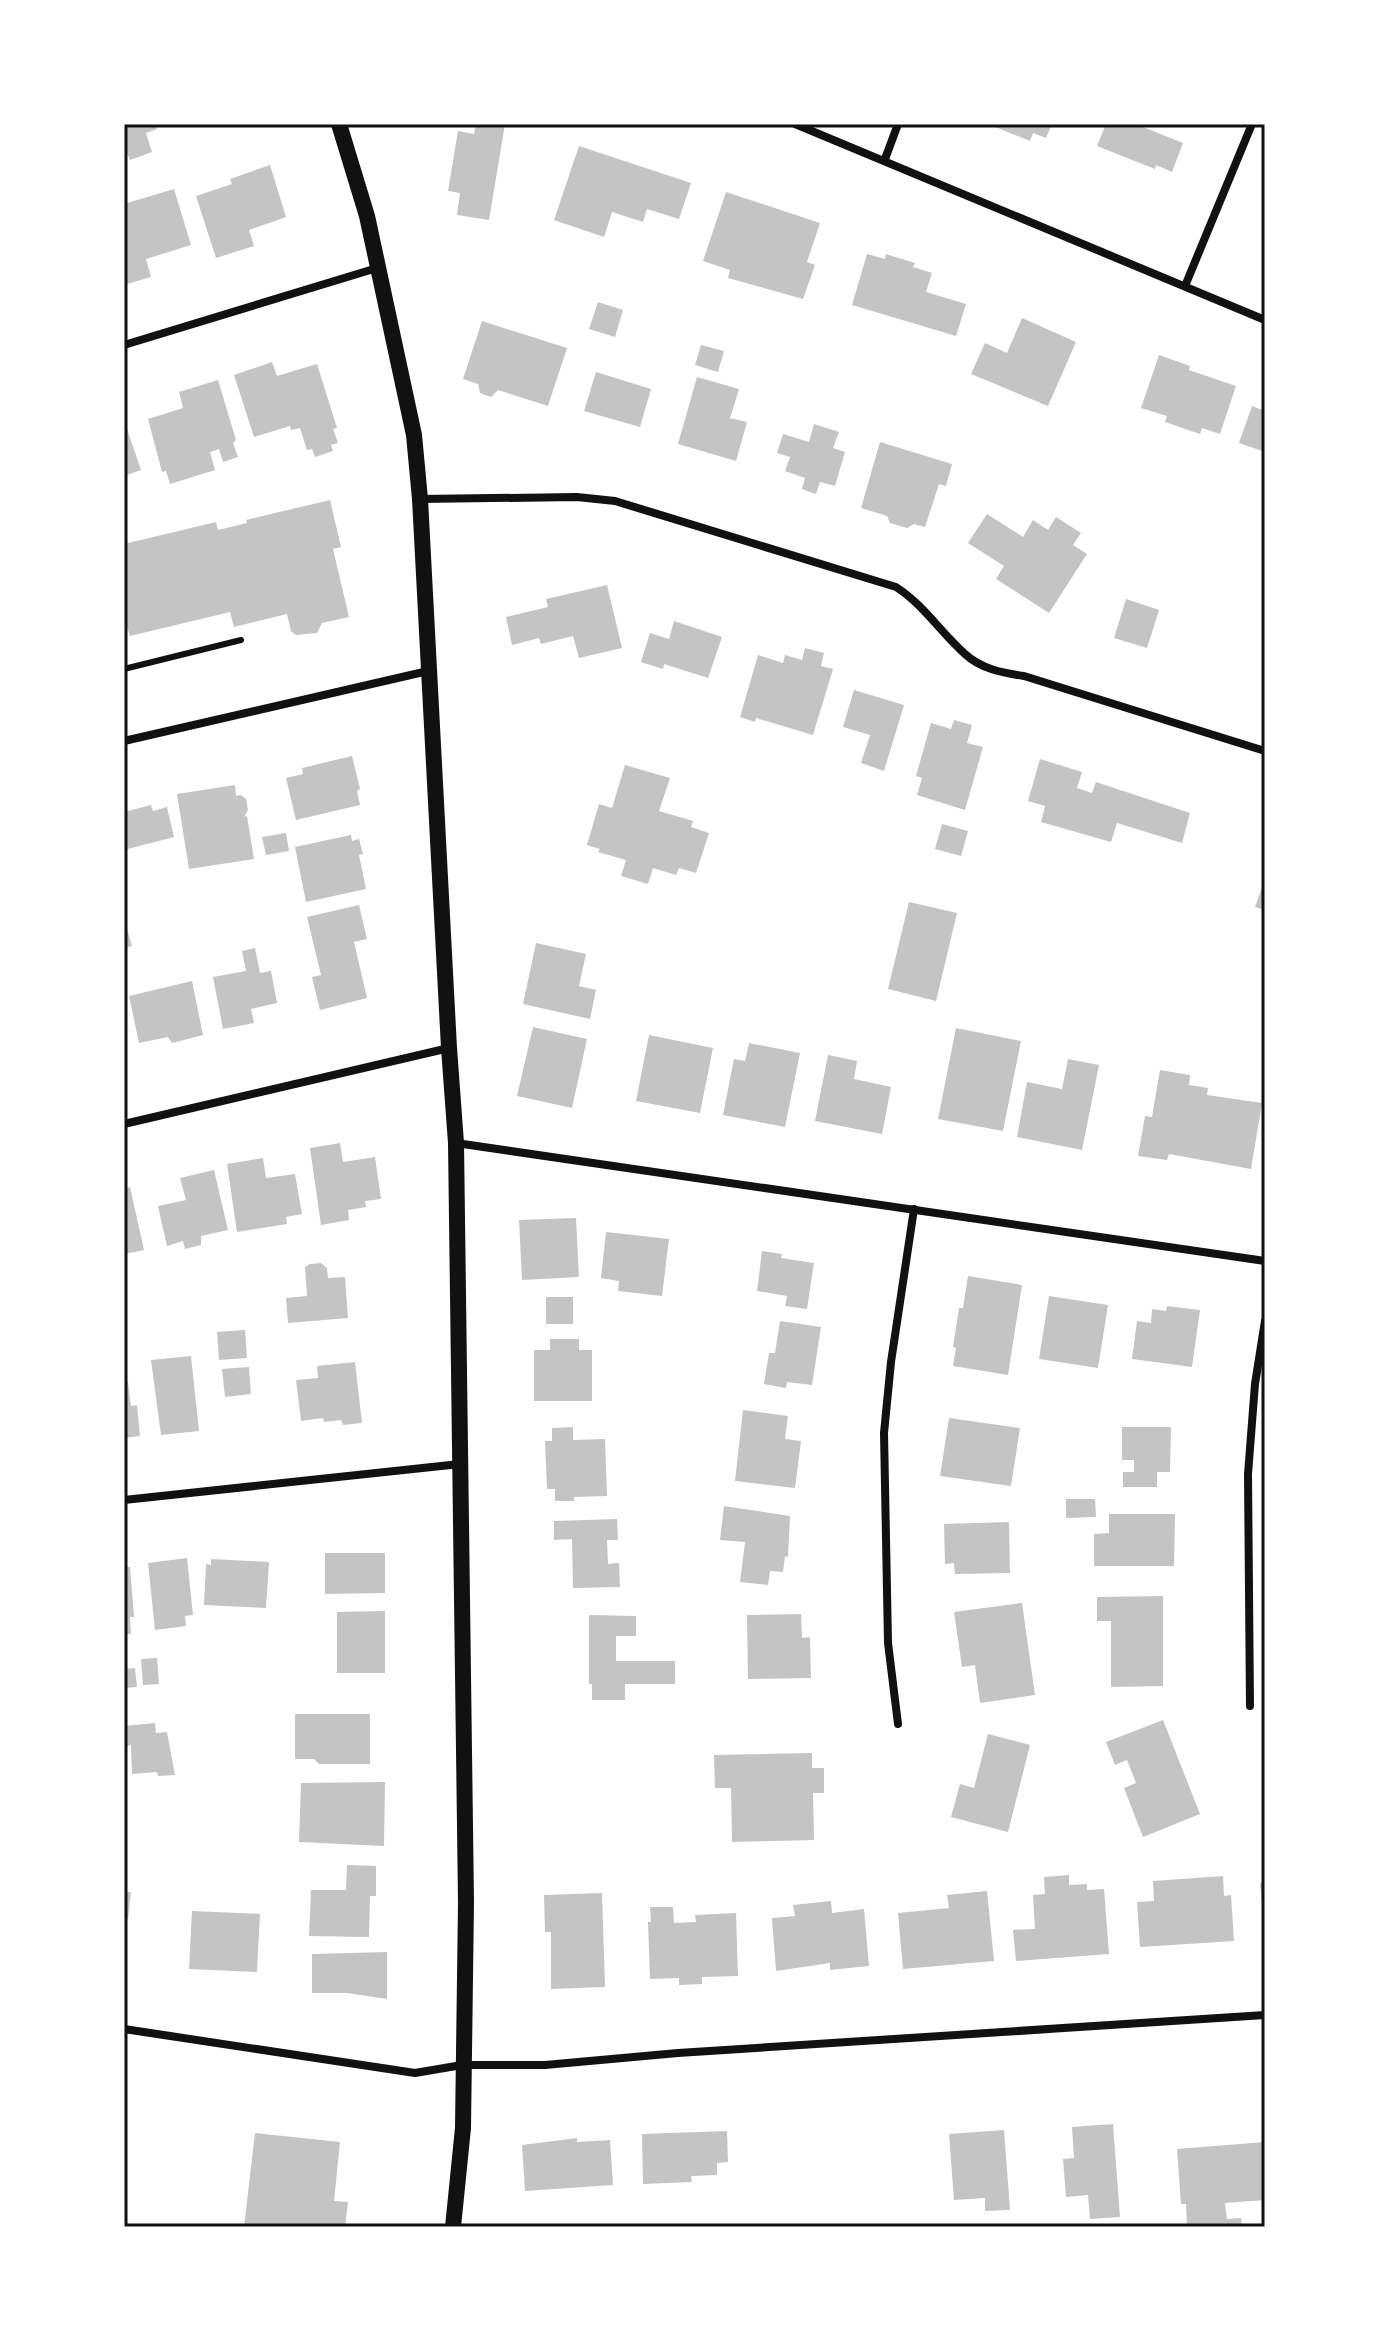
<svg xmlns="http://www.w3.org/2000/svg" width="1389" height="2351" viewBox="0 0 1389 2351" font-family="'Sofia Sans Condensed',sans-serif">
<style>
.building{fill:#c4c4c4}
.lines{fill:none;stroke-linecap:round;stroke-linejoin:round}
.service{stroke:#111;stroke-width:6}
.minor{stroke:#111;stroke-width:8}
.secondary{stroke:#111;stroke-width:16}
.neatline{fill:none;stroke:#111;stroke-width:3}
</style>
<rect width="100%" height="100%" fill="#fff"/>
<g class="building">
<path d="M124,124H156L157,129L146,133L152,152L130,160L124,145Z"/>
<path d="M476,124H505L489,220L457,215L460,193L448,191L458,131L474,134Z"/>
<path d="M988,124H1052L1046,138L1033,133L1030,141Z"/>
<path d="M1106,124H1144L1143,127L1183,143L1172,172L1156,165L1155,169L1097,146Z"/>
<path d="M579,146L691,183L679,219L647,209L643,222L612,212L604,237L554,220Z"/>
<path d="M270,165L286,217L249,230L254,246L216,258L196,196L232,184L230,179Z"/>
<path d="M174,189L191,245L146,259L151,277L124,285V204Z"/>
<path d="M726,192L820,223L807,262L815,265L803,299L728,278L730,270L703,261Z"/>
<path d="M867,254L885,259L886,254L915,263L913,267L932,273L926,292L966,304L956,336L852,305Z"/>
<path d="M598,302L623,310L615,337L589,329Z"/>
<path d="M1022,318L1076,342L1048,406L971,374L985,343L1007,353Z"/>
<path d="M482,321L567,348L548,406L498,390L491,397L480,393L478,384L463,379Z"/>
<path d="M701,345L724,351L718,372L695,365Z"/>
<path d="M1159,355L1190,366L1189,370L1236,386L1220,434L1202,428L1200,434L1165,422L1167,416L1141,408Z"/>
<path d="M272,362L277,376L317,364L337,428L333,429L338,443L331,445L333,451L315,457L312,449L307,450L300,428L291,430L290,426L254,437L234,375Z"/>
<path d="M596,372L651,389L640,427L584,411Z"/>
<path d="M697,377L739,389L730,418L747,422L736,461L678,444Z"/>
<path d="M218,380L236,440L233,443L238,457L223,462L219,449L210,452L215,470L170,484L166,471L162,472L148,419L183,408L179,392Z"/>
<path d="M1252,406L1265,411V452L1239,443Z"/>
<path d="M124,420L141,470L124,476Z"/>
<path d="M814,424L839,432L833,448L845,452L835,486L820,482L816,494L802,489L805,478L785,471L790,457L777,453L783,434L809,442Z"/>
<path d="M880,442L952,464L946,486L939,484L925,527L914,524L907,528L890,523L887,516L861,508Z"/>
<path d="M330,500L341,547L333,549L349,617L322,623L317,633L296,635L291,631L287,614L234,627L230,612L130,636L124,618V544L216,522L218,530L247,523L246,520Z"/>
<path d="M987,514L1023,537L1033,520L1048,530L1056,517L1081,533L1073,545L1087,554L1049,613L996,579L1004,566L968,543Z"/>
<path d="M607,585L622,648L579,658L573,636L541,644L539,638L512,645L506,617L548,607L546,599Z"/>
<path d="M1126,599L1159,610L1147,648L1114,638Z"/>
<path d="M674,621L722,637L708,678L664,664L663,669L641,662L650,633L669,639Z"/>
<path d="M805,648L824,653L821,666L833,669L813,735L756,718L755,722L740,717L758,655L783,663L785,655L802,660Z"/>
<path d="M854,690L904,705L884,771L861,763L870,735L843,727Z"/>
<path d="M954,720L972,725L967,743L983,747L965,810L917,795L922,778L916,776L931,723L951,729Z"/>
<path d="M352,756L360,789L357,791L360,805L296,820L286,778L303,774L302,768Z"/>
<path d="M1040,759L1082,772L1077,788L1092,793L1096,782L1190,813L1182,843L1117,823L1111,842L1041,822L1045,806L1028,801Z"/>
<path d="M625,765L670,778L659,811L693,821L691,827L709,833L696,873L679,868L676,875L653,868L648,884L621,876L626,860L598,852L600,849L587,845L599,804L612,808Z"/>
<path d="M235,785L236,796L241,795L246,799L248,810L244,817L247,816L254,859L189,869L177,794Z"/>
<path d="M151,805L153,811L167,807L174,837L124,850V812Z"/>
<path d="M942,824L968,831L961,856L935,849Z"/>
<path d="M286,833L289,851L266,855L262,837Z"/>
<path d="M351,835L352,841L359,839L363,854L359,855L366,889L306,902L295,847Z"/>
<path d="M1265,879V910L1255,907Z"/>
<path d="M909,902L957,913L936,1001L888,989Z"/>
<path d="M359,905L367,939L354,942L367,998L320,1010L312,977L321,975L307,917Z"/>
<path d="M124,919L132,946L124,948Z"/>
<path d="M536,943L586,954L579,986L596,990L590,1019L523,1004Z"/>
<path d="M255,948L260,973L271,971L277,1003L251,1009L254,1023L223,1029L213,977L246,971L242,951Z"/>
<path d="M192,981L203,1035L172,1043L168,1037L139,1043L129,996Z"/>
<path d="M533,1027L587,1039L572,1108L517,1096Z"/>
<path d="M956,1028L1021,1041L1003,1131L938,1119Z"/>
<path d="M649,1035L713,1048L700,1113L636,1101Z"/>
<path d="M749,1043L800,1053L785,1127L723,1115L734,1059L745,1061Z"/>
<path d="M828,1055L857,1061L854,1079L891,1087L882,1134L815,1121Z"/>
<path d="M1068,1059L1099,1065L1082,1150L1017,1137L1027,1082L1062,1089Z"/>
<path d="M1160,1070L1190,1075L1189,1085L1208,1088L1207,1095L1262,1103L1251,1169L1169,1154L1167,1160L1138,1156L1145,1116L1152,1117Z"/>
<path d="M340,1143L343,1162L375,1157L381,1199L365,1201L366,1207L348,1210L349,1220L321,1225L310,1148Z"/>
<path d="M263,1158L266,1178L295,1174L302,1214L286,1217L287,1224L237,1232L227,1164Z"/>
<path d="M214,1170L228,1230L201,1236V1245L185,1249L183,1241L167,1246L158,1206L186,1200L180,1178Z"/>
<path d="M130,1187L144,1250L124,1254V1189Z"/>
<path d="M576,1218L579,1277L522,1280L519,1220Z"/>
<path d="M606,1232L669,1239L662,1296L618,1291L619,1281L601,1278Z"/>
<path d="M762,1251L782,1254L781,1258L814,1263L807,1309L785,1306L787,1296L757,1291Z"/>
<path d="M321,1263L327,1268L328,1278L345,1277L348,1318L288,1323L286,1298L307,1296L305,1267L310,1264Z"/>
<path d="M968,1276L1022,1285L1008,1375L953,1366L956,1348L953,1347L959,1308H963Z"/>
<path d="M1049,1296L1108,1305L1098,1368L1039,1359Z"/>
<rect x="546" y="1297" width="27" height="27"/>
<path d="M1167,1306L1200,1310L1192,1367L1132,1359L1137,1321L1151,1323L1152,1309L1166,1311Z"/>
<path d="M780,1321L821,1327L812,1385L787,1382L786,1388L764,1384L769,1353H775Z"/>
<path d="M245,1330L247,1358L219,1360L217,1332Z"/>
<path d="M550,1339H579V1350H592V1401H534V1350H550Z"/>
<path d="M191,1356L199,1431L161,1435L151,1360Z"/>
<path d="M355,1362L362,1423L343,1425L341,1420L324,1422L323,1418L301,1421L296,1380L318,1378L317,1366Z"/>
<path d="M249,1367L251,1394L225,1397L222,1369Z"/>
<path d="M128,1382L131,1406L137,1405L140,1436L124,1438V1383Z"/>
<path d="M743,1410L788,1416L785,1439L801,1441L795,1488L735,1481Z"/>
<path d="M949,1418L1020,1428L1011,1486L940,1476Z"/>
<path d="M573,1427V1440L605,1439L607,1496L574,1497V1501H555V1489H547L545,1441H552V1428Z"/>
<path d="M1122,1427H1171L1170,1472H1157V1487H1123V1472H1134V1460H1122Z"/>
<path d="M1066,1499H1095L1096,1517L1066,1518Z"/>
<path d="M724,1506L790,1516L788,1557L785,1556L783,1572L770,1571L768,1585L740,1582L745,1542L720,1540Z"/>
<path d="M1109,1514H1175L1174,1566H1094V1534L1109,1533Z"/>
<path d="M617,1519L618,1540H607L608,1564L619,1563L620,1587L573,1588L572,1539L554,1540V1521Z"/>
<path d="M1009,1522L1010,1573L955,1574L954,1563L945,1564L944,1524Z"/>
<path d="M325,1553H385V1593L325,1594Z"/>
<path d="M187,1558L193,1615L185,1616L186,1626L155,1630L148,1563Z"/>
<path d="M211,1559L269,1562L266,1608L204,1605L206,1564L211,1565Z"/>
<path d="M124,1567H130L134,1617H130L131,1634H124Z"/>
<path d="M1163,1596V1686L1111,1687V1621H1097V1597Z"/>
<path d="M1022,1603L1035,1695L980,1703L975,1665L962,1667L954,1612Z"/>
<path d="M385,1611V1673H337V1612Z"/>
<path d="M801,1614L802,1638L810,1637L811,1678L748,1679L747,1615Z"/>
<path d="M589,1615L636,1616V1636H616V1661H675V1684H625V1700H592V1684H589Z"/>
<path d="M157,1658L159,1684L143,1685L141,1659Z"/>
<path d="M135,1668L137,1687L124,1688V1669Z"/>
<path d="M295,1714H370V1764H319L314,1759H295Z"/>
<path d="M1163,1720L1200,1814L1143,1837L1124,1788L1136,1783L1127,1760L1115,1765L1106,1742Z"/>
<path d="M155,1723L156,1733L167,1732L175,1775L158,1776L157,1772L132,1774L131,1745L124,1747V1726Z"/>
<path d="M988,1734L1030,1745L1008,1832L951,1817L960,1784L974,1788Z"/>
<path d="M812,1753V1768H824V1793H813L814,1840L732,1842L731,1788H715L714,1755Z"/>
<path d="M385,1782L384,1846L299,1842L301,1783Z"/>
<path d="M347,1865L376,1866V1896H370L369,1937L309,1936L311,1890H346Z"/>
<path d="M1069,1875V1885L1087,1884V1890L1104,1889L1109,1954L1016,1961L1013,1930L1035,1929L1033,1895L1045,1894L1044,1877Z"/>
<path d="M1223,1876L1224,1896L1231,1895L1234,1941L1140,1947L1137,1902L1154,1901L1153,1881Z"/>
<path d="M1260,1883H1265V1916H1263Z"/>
<path d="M987,1891L994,1961L903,1969L898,1913L949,1908L947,1895Z"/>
<path d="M124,1892H131L128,1919H124Z"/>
<path d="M602,1893L605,1987L551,1989V1932H545L544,1895Z"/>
<path d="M831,1901L832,1913L864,1909L869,1966L830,1970V1963L776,1971L772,1918L795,1916L793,1905Z"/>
<path d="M650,1907H673L674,1923L696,1922L695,1915L736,1913L738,1976L702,1977V1984L679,1985V1978L650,1979L648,1922H651Z"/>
<path d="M192,1911L260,1914L257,1972L189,1969Z"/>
<path d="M387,1952V1999L347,1993H312V1954Z"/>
<path d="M1113,2124L1120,2217L1090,2219L1088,2195L1066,2197L1063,2159L1074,2158L1072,2127Z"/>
<path d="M1004,2130L1010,2210L985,2211V2198L954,2200L949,2134Z"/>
<path d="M727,2131L728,2162L717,2163V2175L691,2176L692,2182L643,2184L642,2134Z"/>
<path d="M255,2133L340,2142L334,2201L348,2202L345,2227H244Z"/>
<path d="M577,2138V2142L610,2140L613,2185L525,2191L522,2145Z"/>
<path d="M1265,2142V2200L1225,2203L1227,2219L1241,2218L1242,2227H1187L1186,2204H1181L1177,2149Z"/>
</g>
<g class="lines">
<path class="service" d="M124,669L241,640"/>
<g class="minor">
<path d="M795,124L1265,320"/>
<path d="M885,159L898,124"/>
<path d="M1185,286L1252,124"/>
<path d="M124,345L377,268"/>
<path d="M420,499L577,497L615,501L896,587C924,605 940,632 965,654C981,669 1003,673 1024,676L1265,751"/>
<path d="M124,741L428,671"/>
<path d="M124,1124L449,1048"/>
<path d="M456,1143L1265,1261"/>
<path d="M124,1500L460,1464"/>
<path d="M1250,1706L1248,1474L1255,1384L1265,1321"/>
<path d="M898,1724L888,1643L884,1433L891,1362L914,1209"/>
<path d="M124,2029L415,2073L462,2065H545L678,2053L1265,2015"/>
</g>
<path class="secondary" d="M339,124L367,216L414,435L420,499L449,1048L456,1143L466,1902L463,2128L453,2227"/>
</g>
<rect width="1389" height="2351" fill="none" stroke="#ffffff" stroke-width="252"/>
<rect x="126" y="126" width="1137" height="2099" class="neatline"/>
</svg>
